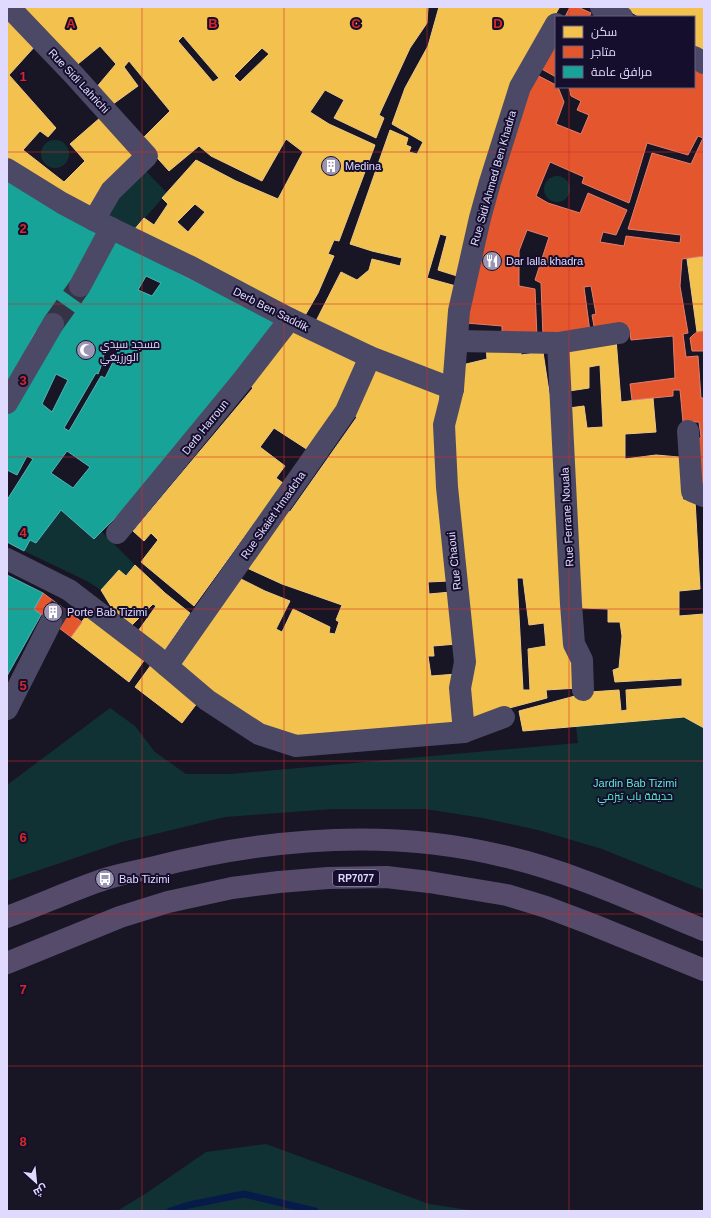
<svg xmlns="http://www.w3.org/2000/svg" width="711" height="1218" viewBox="0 0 711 1218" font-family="Helvetica,Cairo,sans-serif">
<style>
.green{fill:#113235}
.homes{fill:#f2c14e;stroke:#edc883;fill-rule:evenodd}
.shops{fill:#e4572e;stroke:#e37e6d;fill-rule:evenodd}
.public{fill:#17a398;stroke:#53b4b7;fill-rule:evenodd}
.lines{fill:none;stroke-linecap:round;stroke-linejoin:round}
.stream{stroke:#071b4b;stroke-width:7}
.minor-tunnel{stroke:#363346;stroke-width:22;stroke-dasharray:22 11;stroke-linecap:butt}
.minor{stroke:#4c4966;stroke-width:22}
.major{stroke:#574b6b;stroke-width:22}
.grid{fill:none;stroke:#d62828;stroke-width:1;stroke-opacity:0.55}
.labels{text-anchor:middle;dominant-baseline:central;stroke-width:4;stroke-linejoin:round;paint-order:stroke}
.shield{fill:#150e2c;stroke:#a39dc0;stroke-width:1}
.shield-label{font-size:10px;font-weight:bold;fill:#e0daff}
.street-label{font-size:11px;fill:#e0daff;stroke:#150e2c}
.poi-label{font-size:11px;fill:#e0daff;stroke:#150e2c;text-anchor:start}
.park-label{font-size:11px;fill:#58edd0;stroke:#150e2c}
.grid-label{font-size:13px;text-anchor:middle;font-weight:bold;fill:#d62828;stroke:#150e2c;stroke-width:4;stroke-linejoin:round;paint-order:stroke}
</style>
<rect width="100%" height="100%" fill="#181525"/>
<g class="green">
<circle cx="55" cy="154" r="14"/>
<path d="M143,168L167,193L134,230L104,213Z"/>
<circle cx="557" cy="189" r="13"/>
<path d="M61,510L94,539L102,532L135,565L126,576L101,590L87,581L24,551L30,540L36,543Z"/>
<path d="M110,708L135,726L155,752L186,774H231L578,743L576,726L684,717L704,728V890L602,849L538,830L483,818L425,809H333L225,817L122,842L7,881V785Z"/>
<path d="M266,1144L429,1204L476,1211H117L145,1194L206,1152Z"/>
</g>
<g class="homes">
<path d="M18,7H428L427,23L410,48L379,115L384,118L376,138L334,118L344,100L325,90L310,112L329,124L375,145L339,241L334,240L328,254L334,256L318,293L303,319L134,230L144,218L154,225L168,204L162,198L196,160L236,181L278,199L303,152L286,139L262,181L211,156L199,146L169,171L141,140L170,111L129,61L124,67L138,86L109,107L95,89L116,64L100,46L73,68ZM183,36L219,78L213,82L178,41ZM262,48L269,54L240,82L234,76ZM195,204L205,212L188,232L177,222Z"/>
<path d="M439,7H556L559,8L518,81L457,276L438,270L447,236L440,234L427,278L456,286L446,374L410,366L315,323L341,272L357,280L369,270L372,259L400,266L402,258L372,251L350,244L390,130L408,138L406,145L411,147L409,152L417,154L423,142L392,124L405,88L428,46Z"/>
<path d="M622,7H704V50L694,45V17H640Z"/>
<path d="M7,11L37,44L9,75L56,128L48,137L40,131L23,150L64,182L85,161L70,144L101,117L141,157L88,211L7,158Z"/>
<path d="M704,256V331L697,332L687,259Z"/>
<path d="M290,328L360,360L340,408L308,450L274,428L260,447L285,466L276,478L283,483L194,606L141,562L158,540L151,533L144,541L133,531L253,388L246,382Z"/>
<path d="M616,339L621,402L653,398L656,432L625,434V459L656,455L679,457L683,500H695L700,589L679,591V616L704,614V728L684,717L523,731L519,711L590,692L619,690L621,711L627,710L626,690L682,686V678L615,682L613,670L619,668L622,636L620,622H608V609L582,608L569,408L584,406L587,428L603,427L600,365L589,367V388L569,391L566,348Z"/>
<path d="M486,345L521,346V355L543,352L554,425L578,688L546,690L547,698L468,719V668L450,427L462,365L487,359ZM517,578H523L529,625L544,623L546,646L528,649L530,690H523Z"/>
<path d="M373,365L439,394V426L449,581L428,582L429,594L451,592L457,644L433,646L434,656H428L431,676L457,674L455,723L295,737L261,724L179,668L241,579L265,591L290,601L276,629L282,632L293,609L330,627L329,633L335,634L339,622L336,620L342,605L282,584L247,568L285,509L290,512L357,417L352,414Z"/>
<path d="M135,565L165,593L190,613L163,653L136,634L156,606L153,604L129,628L118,618L101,590L119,570L126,576Z"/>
<path d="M88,613L145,659L129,682L71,637Z"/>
<path d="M151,665L198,702L182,723L135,687Z"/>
</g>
<g class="shops">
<path d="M570,7H578L591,13L589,17H565Z"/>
<path d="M556,34V77L538,67Z"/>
<path d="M694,62L704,67V256L682,259L680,286L688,333L683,334L686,357L698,356L701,398H704V490L700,489L698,440L701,437L699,422H683L680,390H673V396L632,400L630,384L675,378L673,336L631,340L629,327L595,332L592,315L596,314L591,286L584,287L590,332L543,337L541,283L535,280L549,237L527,230L519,251V286L535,289L537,337L502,336V326L466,323L469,281L535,74L556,85V87H558L564,102L556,124L581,134L589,115L577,110L581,101L571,96L569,87H694ZM698,136L703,138L691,164L652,153L628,229L681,235L680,243L626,236L624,246L600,242L603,232L616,235L627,210L588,193L580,213L548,203L536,196L550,162L584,177L582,183L629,203L647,143L688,155Z"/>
<path d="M704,331V351H692L690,338L693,335L697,332Z"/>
<path d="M43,593L82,622L71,637L34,609Z"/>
</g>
<g class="public">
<path d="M7,177L111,236L186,277L280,323L136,497L94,539L61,510L36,543L30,540L24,551L7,542V500L33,459L27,456L17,475L7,470V415L60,324L42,334L35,332L7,390ZM146,276L161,283L152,296L138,290ZM112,341L121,346L105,378L101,376L69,431L64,428L96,373L98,374L104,359L103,357ZM56,374L68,380L52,412L42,404ZM67,451L90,467L73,488L51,473Z"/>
<path d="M7,575L43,593L34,609L41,615L7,676Z"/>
</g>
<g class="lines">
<path class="stream" d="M170,1211L189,1205L244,1194L315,1211"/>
<g class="minor-tunnel">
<path d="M53,324L80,286"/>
<path d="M51,622L61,606"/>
</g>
<g class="minor">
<path d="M9,7L73,74L147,156L111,191L94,220"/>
<path d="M601,7L622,17"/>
<path d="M694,57L704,63"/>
<path d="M7,169L62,203L94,220L191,267L290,319L370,357L453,389"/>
<path d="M80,286L111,228"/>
<path d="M457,341L558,343L619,333"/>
<path d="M558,343L571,604L574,644L582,660L583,690"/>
<path d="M7,403L53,324"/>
<path d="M688,431L692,491L704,496"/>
<path d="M117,533L242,381L290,319"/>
<path d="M7,559L69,590L154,655L207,700L259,734L296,746L464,732L504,717"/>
<path d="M167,666L346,411L370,357"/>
<path d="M7,709L51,622"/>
<path d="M464,732L460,688L465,662L447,487L444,425L453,389L459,311L480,218L490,182L520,87L556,24"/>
</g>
<g class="major">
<path d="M7,917C40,905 72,890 105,879C121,874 138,871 155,867C269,838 388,828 503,856C573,872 638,903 704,930"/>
<path d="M7,963L120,917L168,902L232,888L279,882L328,878L386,877L429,882L507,895L546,907L591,924L704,970"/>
</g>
</g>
<path class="grid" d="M142,7V1211M284,7V1211M427,7V1211M569,7V17M569,87V1211M7,152H704M7,304H704M7,457H704M7,609H704M7,761H704M7,914H704M7,1066H704"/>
<defs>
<g id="building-disc" transform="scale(1)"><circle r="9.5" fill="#9a95b3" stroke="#150e2c"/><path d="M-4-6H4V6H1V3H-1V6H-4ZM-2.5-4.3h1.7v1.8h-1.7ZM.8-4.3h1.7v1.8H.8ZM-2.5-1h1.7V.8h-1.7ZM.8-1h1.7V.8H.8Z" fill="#fff"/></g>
<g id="restaurant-disc" transform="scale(1)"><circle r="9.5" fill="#9a95b3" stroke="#150e2c"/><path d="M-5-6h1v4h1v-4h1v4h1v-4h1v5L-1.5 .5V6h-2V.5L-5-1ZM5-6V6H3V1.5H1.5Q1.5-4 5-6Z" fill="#fff"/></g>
<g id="mosque-disc" transform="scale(1)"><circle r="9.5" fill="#9a95b3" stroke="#150e2c"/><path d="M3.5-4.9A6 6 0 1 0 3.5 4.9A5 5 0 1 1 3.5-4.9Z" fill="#fff"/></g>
<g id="bus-disc" transform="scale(1)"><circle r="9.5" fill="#9a95b3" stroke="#150e2c"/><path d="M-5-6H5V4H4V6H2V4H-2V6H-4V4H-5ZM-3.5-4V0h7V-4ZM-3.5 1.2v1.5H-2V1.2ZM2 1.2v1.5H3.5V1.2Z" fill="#fff"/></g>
</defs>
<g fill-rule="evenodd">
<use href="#building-disc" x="331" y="166"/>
<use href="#restaurant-disc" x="492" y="261"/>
<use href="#mosque-disc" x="86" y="350"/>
<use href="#building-disc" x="53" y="612"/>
<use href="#bus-disc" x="105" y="879"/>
</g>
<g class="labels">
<rect class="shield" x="333" y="870" width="46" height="16" rx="3"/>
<g class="shield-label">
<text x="356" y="878">RP7077</text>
</g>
<g class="street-label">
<text transform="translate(79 81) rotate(47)">Rue Sidi Lahrichi</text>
<text transform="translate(493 178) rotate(-74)">Rue Sidi Ahmed Ben Khadra</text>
<text transform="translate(271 309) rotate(27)">Derb Ben Saddik</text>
<text transform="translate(205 427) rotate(-51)">Derb Harroun</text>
<text transform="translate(273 515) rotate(-55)">Rue Skaiet Hmadcha</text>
<text transform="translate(567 517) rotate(-93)">Rue Ferrane Nouala</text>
<text transform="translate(454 561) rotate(-96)">Rue Chaoui</text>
</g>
<g class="poi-label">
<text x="345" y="166">Medina</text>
<text x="506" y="261">Dar lalla khadra</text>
<text x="100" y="344">مسجد سيدي<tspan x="100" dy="13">الورزيغي</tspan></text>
<text x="67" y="612">Porte Bab Tizimi</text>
<text x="119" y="879">Bab Tizimi</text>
</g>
<g class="park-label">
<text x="635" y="783">Jardin Bab Tizimi<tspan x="635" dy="13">حديقة باب تيزمي</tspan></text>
</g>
</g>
<g class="grid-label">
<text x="71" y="28">A</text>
<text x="213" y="28">B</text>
<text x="356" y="28">C</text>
<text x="498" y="28">D</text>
<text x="23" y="81">1</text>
<text x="23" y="233">2</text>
<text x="23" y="385">3</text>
<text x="23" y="537">4</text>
<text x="23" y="690">5</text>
<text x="23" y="842">6</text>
<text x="23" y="994">7</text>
<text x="23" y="1146">8</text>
</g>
<rect width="711" height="1218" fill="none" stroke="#e0daff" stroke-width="16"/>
<rect x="555" y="16" width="140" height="72" fill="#150e2c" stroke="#666080"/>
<rect x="563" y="26" width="20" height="12" fill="#f2c14e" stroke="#666080"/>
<text x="591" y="36" font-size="12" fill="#e0daff">سكن</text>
<rect x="563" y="46" width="20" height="12" fill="#e4572e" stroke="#666080"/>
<text x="591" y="56" font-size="12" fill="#e0daff">متاجر</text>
<rect x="563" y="66" width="20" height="12" fill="#17a398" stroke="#666080"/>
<text x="591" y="76" font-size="12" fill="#e0daff">مرافق عامة</text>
<g transform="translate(36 1182) rotate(153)" stroke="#150e2c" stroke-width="3" paint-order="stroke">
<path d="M0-3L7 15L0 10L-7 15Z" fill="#e0daff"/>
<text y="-6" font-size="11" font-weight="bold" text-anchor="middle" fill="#e0daff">ش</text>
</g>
</svg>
